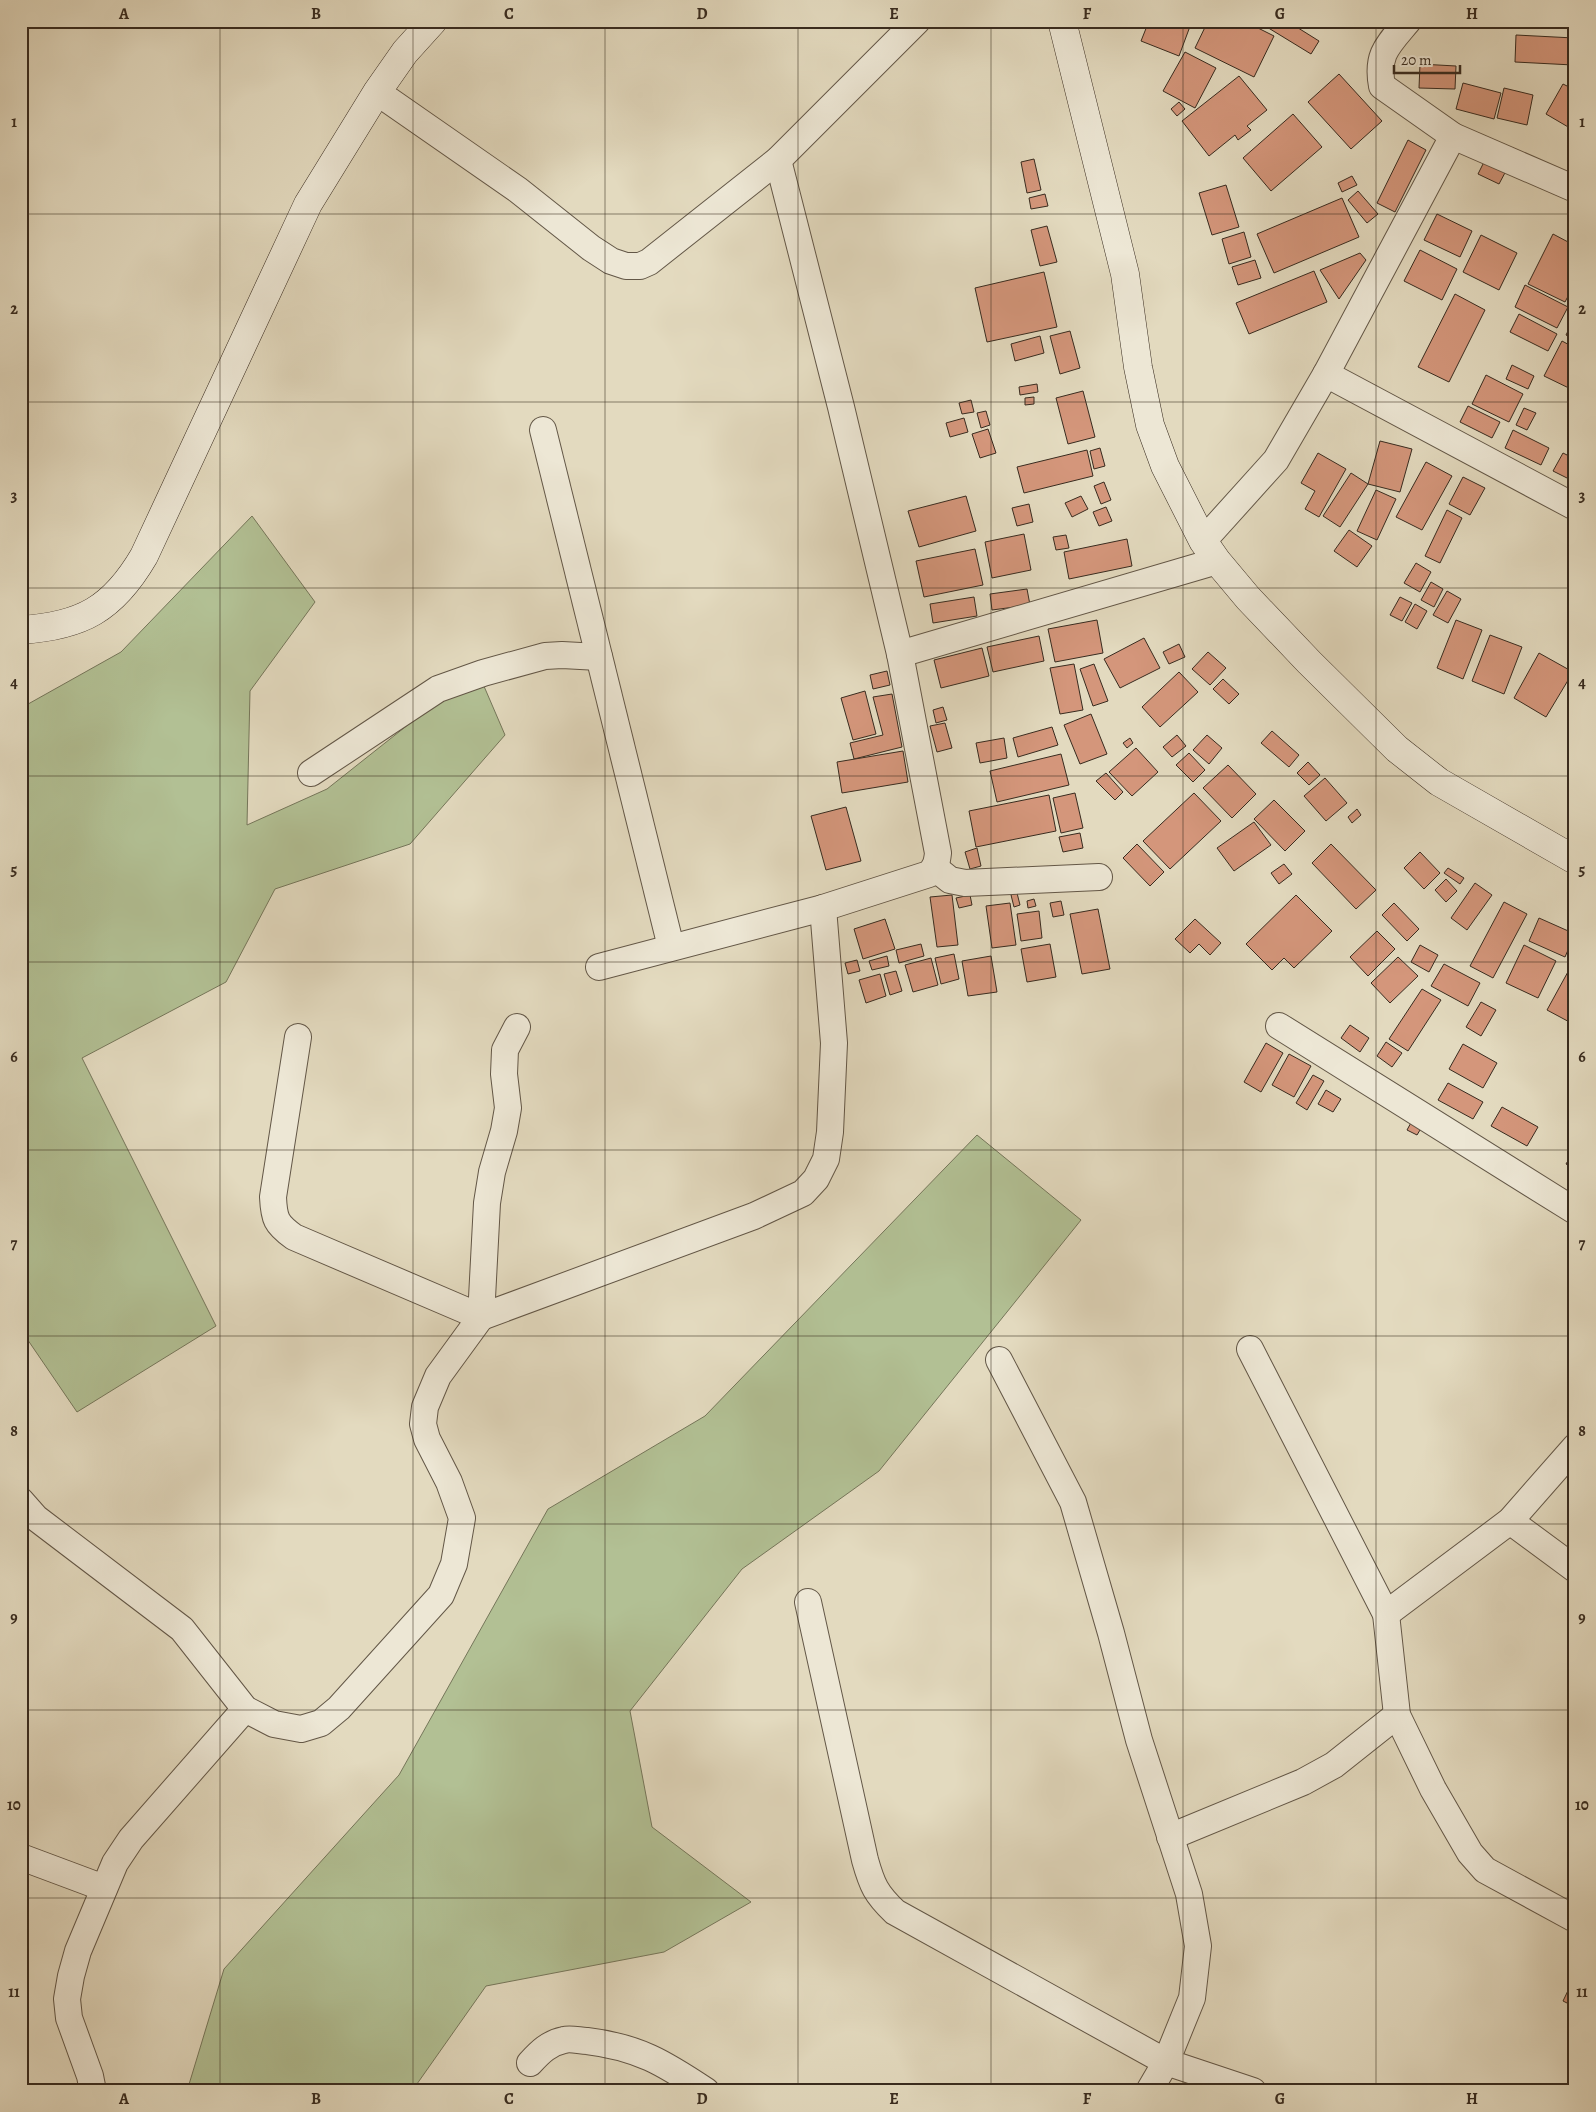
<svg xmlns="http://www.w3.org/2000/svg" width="1596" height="2112" viewBox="0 0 1596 2112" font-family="Alegreya,serif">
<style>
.green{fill:#b2c094;stroke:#75765a}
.building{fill:#d4967b;stroke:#382b1f}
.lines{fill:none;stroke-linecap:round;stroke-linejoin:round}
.street-casing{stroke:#635747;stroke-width:28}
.secondary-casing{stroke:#382b1f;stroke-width:29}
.street{stroke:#ede7d5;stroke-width:26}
.secondary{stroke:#ede7d5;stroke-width:28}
.grid{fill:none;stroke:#382b1f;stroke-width:1;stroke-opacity:0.55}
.neatline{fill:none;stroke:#382b1f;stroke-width:2}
.grid-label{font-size:16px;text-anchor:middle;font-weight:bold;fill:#382b1f}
</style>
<rect width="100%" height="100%" fill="#e3dabf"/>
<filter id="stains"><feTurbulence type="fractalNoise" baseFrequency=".004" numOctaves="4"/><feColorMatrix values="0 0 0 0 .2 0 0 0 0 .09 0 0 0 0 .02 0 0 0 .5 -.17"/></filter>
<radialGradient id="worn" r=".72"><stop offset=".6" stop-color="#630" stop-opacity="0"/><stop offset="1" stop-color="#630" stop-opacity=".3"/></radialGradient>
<g class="green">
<path d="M252,516L315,602L250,691L247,825L327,789L477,670L505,735L410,844L275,889L226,982L82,1058L216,1326L77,1412L21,1330V708L121,652Z"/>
<path d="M977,1135L1081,1220L879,1471L742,1569L630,1711L652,1827L751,1902L664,1952L486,1986L412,2091H187L224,1969L399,1775L548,1509L705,1416Z"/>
</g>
<g class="building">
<path d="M1149,21H1192L1179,56L1141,41Z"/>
<path d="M1208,21H1244L1274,36L1254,77L1195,48Z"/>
<path d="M1257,21H1287L1319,41L1311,54Z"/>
<path d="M1516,35L1574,38L1573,65L1515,62Z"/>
<path d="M1185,52L1216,68L1195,108L1163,91Z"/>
<path d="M1420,64L1456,66L1455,89L1419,88Z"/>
<path d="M1339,74L1382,121L1351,149L1308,102Z"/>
<path d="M1239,76L1267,110L1247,126L1251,130L1238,140L1235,135L1209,156L1182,121Z"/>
<path d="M1463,83L1501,93L1494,119L1456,109Z"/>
<path d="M1563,84L1575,90V131L1546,114Z"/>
<path d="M1504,88L1533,95L1527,125L1497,118Z"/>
<path d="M1179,102L1185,109L1177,116L1171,109Z"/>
<path d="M1293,114L1322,147L1271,191L1243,158Z"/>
<path d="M1408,140L1426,150L1395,212L1377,203Z"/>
<path d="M1486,158L1507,169L1499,184L1478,174Z"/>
<path d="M1034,159L1041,190L1027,193L1021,162Z"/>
<path d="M1352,176L1357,185L1342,192L1338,183Z"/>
<path d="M1226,185L1239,227L1212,235L1199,193Z"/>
<path d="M1358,191L1378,214L1367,223L1348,200Z"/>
<path d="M1045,194L1048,206L1031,209L1029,198Z"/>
<path d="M1342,198L1359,237L1274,273L1257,234Z"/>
<path d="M1437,214L1472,231L1460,257L1424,240Z"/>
<path d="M1047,226L1057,262L1040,266L1031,230Z"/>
<path d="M1244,232L1251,257L1229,264L1222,239Z"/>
<path d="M1553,234L1570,243L1575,235V283L1565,302L1528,284Z"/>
<path d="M1481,235L1517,253L1499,290L1463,272Z"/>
<path d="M1420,250L1457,269L1442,300L1404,281Z"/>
<path d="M1360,253L1366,260L1339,299L1320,270Z"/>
<path d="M1255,260L1261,278L1238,285L1232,267Z"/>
<path d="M1314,271L1327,302L1249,334L1236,303Z"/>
<path d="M1044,272L1057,327L987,342L975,288Z"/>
<path d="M1525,285L1568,307L1557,328L1515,307Z"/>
<path d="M1455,294L1485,310L1449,382L1418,367Z"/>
<path d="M1519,314L1557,334L1548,351L1510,332Z"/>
<path d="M1574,319L1575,320V340L1566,335Z"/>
<path d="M1070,331L1080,368L1060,374L1050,336Z"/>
<path d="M1040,336L1044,353L1015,361L1011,344Z"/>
<path d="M1562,341L1575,348V391L1544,376Z"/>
<path d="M1512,365L1534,376L1528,389L1506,379Z"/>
<path d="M1486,375L1523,394L1509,422L1472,404Z"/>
<path d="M1037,384L1038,392L1020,395L1019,387Z"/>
<path d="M1083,391L1095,437L1068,444L1056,398Z"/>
<path d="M1034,397V404L1025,405V398Z"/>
<path d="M971,400L974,412L962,414L959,403Z"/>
<path d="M1468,406L1500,422L1492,438L1460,422Z"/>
<path d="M1524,408L1536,413L1527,430L1516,425Z"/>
<path d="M986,411L990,425L981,428L977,413Z"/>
<path d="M964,418L968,432L950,437L946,423Z"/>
<path d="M988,429L996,453L980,458L972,434Z"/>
<path d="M1513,430L1549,448L1541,465L1505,448Z"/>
<path d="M1380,441L1412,449L1400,492L1368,484Z"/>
<path d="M1100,448L1105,466L1094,469L1090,451Z"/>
<path d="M1087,450L1093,476L1024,493L1017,467Z"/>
<path d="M1318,453L1346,469L1319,517L1305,509L1315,491L1301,483Z"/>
<path d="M1563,453L1575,459V482L1553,471Z"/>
<path d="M1426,462L1452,476L1422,530L1396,517Z"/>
<path d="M1351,473L1368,484L1340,527L1323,516Z"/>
<path d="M1463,477L1485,488L1470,515L1449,504Z"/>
<path d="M1104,482L1111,500L1101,504L1094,486Z"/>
<path d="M1376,490L1396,499L1377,540L1357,531Z"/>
<path d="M966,496L976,531L919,547L908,511Z"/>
<path d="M1081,496L1088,509L1072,517L1065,503Z"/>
<path d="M1029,504L1033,522L1017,526L1012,508Z"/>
<path d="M1106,507L1112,521L1099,526L1093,512Z"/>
<path d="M1447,510L1462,518L1440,563L1425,556Z"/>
<path d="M1349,530L1372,546L1357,567L1334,551Z"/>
<path d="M1024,534L1031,570L992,578L985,542Z"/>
<path d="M1066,535L1069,548L1056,550L1053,537Z"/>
<path d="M1127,539L1132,566L1069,579L1064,552Z"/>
<path d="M975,549L983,585L924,597L916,561Z"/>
<path d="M1416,563L1431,572L1420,592L1404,583Z"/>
<path d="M1431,582L1443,589L1434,607L1421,600Z"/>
<path d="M1027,589L1030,605L992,610L990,594Z"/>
<path d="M1447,591L1461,599L1448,623L1433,615Z"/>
<path d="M974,597L977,616L933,623L930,604Z"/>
<path d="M1400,597L1412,603L1402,621L1390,615Z"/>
<path d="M1415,604L1427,611L1417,629L1405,622Z"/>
<path d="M1097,620L1103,653L1055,662L1048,629Z"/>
<path d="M1456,620L1482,630L1463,679L1437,668Z"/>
<path d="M1490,635L1522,647L1504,694L1472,681Z"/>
<path d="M1039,636L1044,661L993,672L987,647Z"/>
<path d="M1144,638L1160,668L1120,688L1104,659Z"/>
<path d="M1179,644L1185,657L1169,664L1163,652Z"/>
<path d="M982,648L989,676L941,688L934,660Z"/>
<path d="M1208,652L1226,668L1210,685L1192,669Z"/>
<path d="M1539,653L1573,672L1546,717L1514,698Z"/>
<path d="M1074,664L1083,710L1060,714L1050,668Z"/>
<path d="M1094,664L1108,701L1093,706L1080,669Z"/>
<path d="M887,671L890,685L873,689L870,675Z"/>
<path d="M1179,672L1198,692L1160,727L1142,707Z"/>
<path d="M1223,679L1239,694L1229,704L1213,689Z"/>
<path d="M865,691L876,734L853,740L841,698Z"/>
<path d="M892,694L902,747L854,759L850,743L883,735L873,697Z"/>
<path d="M943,707L947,720L936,723L933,710Z"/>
<path d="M1091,714L1107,754L1080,764L1064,725Z"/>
<path d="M945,723L952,748L937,752L930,726Z"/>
<path d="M1052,727L1058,745L1018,757L1013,738Z"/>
<path d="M1272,731L1299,755L1289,767L1261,743Z"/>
<path d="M1177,735L1186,746L1172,757L1163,747Z"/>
<path d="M1207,735L1222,748L1209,764L1193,750Z"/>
<path d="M1004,738L1007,758L980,763L976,743Z"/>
<path d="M1130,738L1133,743L1127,748L1123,743Z"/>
<path d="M1136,748L1158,772L1132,796L1109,772Z"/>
<path d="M903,751L908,782L842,793L837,762Z"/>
<path d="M1189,753L1205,770L1193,782L1176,765Z"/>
<path d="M1061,754L1069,785L997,802L990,771Z"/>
<path d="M1308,762L1320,775L1309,785L1297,773Z"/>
<path d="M1228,765L1256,794L1232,818L1203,788Z"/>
<path d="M1106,773L1123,792L1115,800L1096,781Z"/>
<path d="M1325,778L1347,803L1326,821L1304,796Z"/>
<path d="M1075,793L1083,828L1061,833L1053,798Z"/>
<path d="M1194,793L1221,821L1170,869L1143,841Z"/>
<path d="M1049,795L1056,831L976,847L969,811Z"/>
<path d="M1274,800L1305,831L1285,851L1254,819Z"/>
<path d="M846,807L861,861L826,870L811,816Z"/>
<path d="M1357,809L1361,815L1352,823L1348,817Z"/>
<path d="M1254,822L1271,845L1234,871L1217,848Z"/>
<path d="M1080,833L1083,848L1063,852L1059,837Z"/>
<path d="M1137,844L1164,872L1150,886L1123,858Z"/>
<path d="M1331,844L1376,890L1356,909L1312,863Z"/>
<path d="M977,848L981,866L970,869L965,852Z"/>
<path d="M1420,852L1440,873L1424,889L1404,868Z"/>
<path d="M1284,864L1292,874L1279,884L1271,873Z"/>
<path d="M1448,868L1464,878L1460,884L1444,873Z"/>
<path d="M1446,879L1457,891L1446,902L1435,890Z"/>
<path d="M1475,883L1492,895L1467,930L1451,918Z"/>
<path d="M1017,893L1020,905L1014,907L1011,895Z"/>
<path d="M952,895L958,945L937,947L930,897Z"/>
<path d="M970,895L972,905L959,908L956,898Z"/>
<path d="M1296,895L1332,931L1294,968L1284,958L1272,970L1246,944Z"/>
<path d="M1034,899L1036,906L1028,908L1027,901Z"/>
<path d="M1061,901L1064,915L1053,917L1050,903Z"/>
<path d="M1504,902L1527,914L1493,978L1470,966Z"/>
<path d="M1010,903L1016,945L992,948L986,906Z"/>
<path d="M1394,903L1419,929L1407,941L1382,915Z"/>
<path d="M1098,909L1110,969L1082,974L1070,914Z"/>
<path d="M1039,911L1042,938L1021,941L1017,914Z"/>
<path d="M1539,918L1575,934L1565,957L1529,941Z"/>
<path d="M885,919L895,949L863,959L854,929Z"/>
<path d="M1195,919L1221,943L1210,955L1199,944L1190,953L1175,939Z"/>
<path d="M1377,931L1395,949L1368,976L1350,957Z"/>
<path d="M921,944L924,956L899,963L896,950Z"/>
<path d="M1050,944L1056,977L1027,982L1021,949Z"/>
<path d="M1420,945L1438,955L1429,972L1411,962Z"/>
<path d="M1524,945L1556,961L1538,998L1506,983Z"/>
<path d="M954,954L959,979L941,984L935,958Z"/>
<path d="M887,956L889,966L872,970L869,961Z"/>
<path d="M991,956L997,992L968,996L962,961Z"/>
<path d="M1398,957L1418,976L1390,1003L1371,983Z"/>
<path d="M931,958L938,985L913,992L905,965Z"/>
<path d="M1575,959V1025L1547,1010Z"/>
<path d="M857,960L860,971L848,974L845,963Z"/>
<path d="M1444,964L1480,983L1468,1006L1431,986Z"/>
<path d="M896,971L902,991L890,995L884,974Z"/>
<path d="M880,974L886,996L866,1003L859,980Z"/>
<path d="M1422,989L1441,1000L1408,1051L1389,1039Z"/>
<path d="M1481,1002L1496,1010L1481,1036L1466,1027Z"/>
<path d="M1350,1025L1369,1038L1360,1052L1341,1038Z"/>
<path d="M1386,1042L1402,1053L1392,1067L1377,1056Z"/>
<path d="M1266,1043L1283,1053L1261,1092L1244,1082Z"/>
<path d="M1463,1044L1497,1063L1483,1088L1449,1069Z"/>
<path d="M1289,1054L1311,1066L1294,1097L1272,1085Z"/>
<path d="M1313,1075L1324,1081L1307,1110L1296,1103Z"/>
<path d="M1448,1083L1483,1102L1473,1119L1438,1100Z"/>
<path d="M1326,1090L1341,1099L1333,1112L1318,1104Z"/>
<path d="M1502,1107L1538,1127L1527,1146L1491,1126Z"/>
<path d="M1413,1119L1423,1125L1417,1135L1407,1130Z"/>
<path d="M1575,1149V1169L1566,1164Z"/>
<path d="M1575,1976V2007L1563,2001Z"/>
</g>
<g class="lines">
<g class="street-casing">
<g id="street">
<path d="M1408,21C1388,45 1376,54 1382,86L1453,136L1575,189"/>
<path d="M377,92L518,190L591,248L611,261L626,266H640L649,262L778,160L917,21"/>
<path d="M1326,374L1575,507"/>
<path d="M543,430L671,947"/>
<path d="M1203,541L1276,460L1326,374L1453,136"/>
<path d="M900,654L1217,561"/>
<path d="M311,773L438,689L483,673L545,656L562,655L599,657"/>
<path d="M935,868L950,880L965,883L1099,877"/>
<path d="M599,967L823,908L929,874C936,867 937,862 938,853L900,654L841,407L778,160"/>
<path d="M1279,1026L1575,1211"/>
<path d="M298,1037L273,1197C274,1219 276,1224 294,1237L481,1317L754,1216L803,1193L816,1179L826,1159L830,1132L834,1043L823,908"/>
<path d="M1250,1349L1386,1614L1397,1715L1433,1789L1470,1853L1485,1870L1575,1919"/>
<path d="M999,1360L1073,1502L1111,1633L1139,1740L1189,1894L1198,1946L1192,1998L1166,2062L1149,2091"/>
<path d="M21,1501L36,1518L182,1629L245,1709L274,1724L301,1729L321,1723L339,1708L441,1595L454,1564L462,1518L449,1482L427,1439L423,1424L425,1407L438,1376L481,1317L487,1203L492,1172L504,1131L508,1108L504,1074L505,1050L517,1027"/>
<path d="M1510,1521L1575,1569"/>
<path d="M808,1602L865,1860C872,1885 876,1894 895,1912L1166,2062L1253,2091"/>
<path d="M1386,1614L1510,1521L1575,1447"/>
<path d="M1170,1837L1303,1782L1334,1765L1397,1715"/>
<path d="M21,1857L104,1888"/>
<path d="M530,2063C540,2052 549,2043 564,2040C571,2038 580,2041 587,2041C638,2047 664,2063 706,2091"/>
<path d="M93,2091L90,2076L69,2018L67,1999L71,1976L78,1951L115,1863L131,1839L245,1709"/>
</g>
</g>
<g class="secondary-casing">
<g id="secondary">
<path d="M1062,21L1125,274L1138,367L1150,425L1165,466L1203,541L1217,561L1248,598L1309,662L1397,749L1439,782L1575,860"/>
<path d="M21,630C82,626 113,609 144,556L308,204L377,92L405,52L433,21"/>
</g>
</g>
<use href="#street" class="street"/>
<use href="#secondary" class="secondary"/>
</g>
<path class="grid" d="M220,21V2091M413,21V2091M605,21V2091M798,21V2091M991,21V2091M1183,21V2091M1376,21V2091M21,214H1575M21,402H1575M21,588H1575M21,776H1575M21,962H1575M21,1150H1575M21,1336H1575M21,1524H1575M21,1710H1575M21,1898H1575"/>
<rect width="1596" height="2112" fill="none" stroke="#e3dabf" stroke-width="55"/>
<path d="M1394 65v8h66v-8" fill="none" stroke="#382b1f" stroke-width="2.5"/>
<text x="1401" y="65" font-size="15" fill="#382b1f" stroke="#ede7d5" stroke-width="4" paint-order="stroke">20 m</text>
<rect x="28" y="28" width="1540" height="2056" class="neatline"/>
<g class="grid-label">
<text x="124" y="19">A</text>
<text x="316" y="19">B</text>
<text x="509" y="19">C</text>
<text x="702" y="19">D</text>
<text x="894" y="19">E</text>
<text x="1087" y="19">F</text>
<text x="1280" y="19">G</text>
<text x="1472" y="19">H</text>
<text x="14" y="127">1</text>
<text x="1582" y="127">1</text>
<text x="14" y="314">2</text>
<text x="1582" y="314">2</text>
<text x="14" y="501">3</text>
<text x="1582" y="501">3</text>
<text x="14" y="688">4</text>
<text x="1582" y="688">4</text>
<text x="14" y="875">5</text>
<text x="1582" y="875">5</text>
<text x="14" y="1062">6</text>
<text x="1582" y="1062">6</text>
<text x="14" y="1249">7</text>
<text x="1582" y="1249">7</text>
<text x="14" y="1436">8</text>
<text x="1582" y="1436">8</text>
<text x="14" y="1623">9</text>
<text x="1582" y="1623">9</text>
<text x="14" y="1810">10</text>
<text x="1582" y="1810">10</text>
<text x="14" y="1997">11</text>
<text x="1582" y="1997">11</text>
<text x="124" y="2104">A</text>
<text x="316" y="2104">B</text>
<text x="509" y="2104">C</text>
<text x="702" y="2104">D</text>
<text x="894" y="2104">E</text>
<text x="1087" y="2104">F</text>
<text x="1280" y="2104">G</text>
<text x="1472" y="2104">H</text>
</g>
<rect width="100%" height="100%" filter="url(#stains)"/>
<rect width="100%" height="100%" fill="url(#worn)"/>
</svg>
